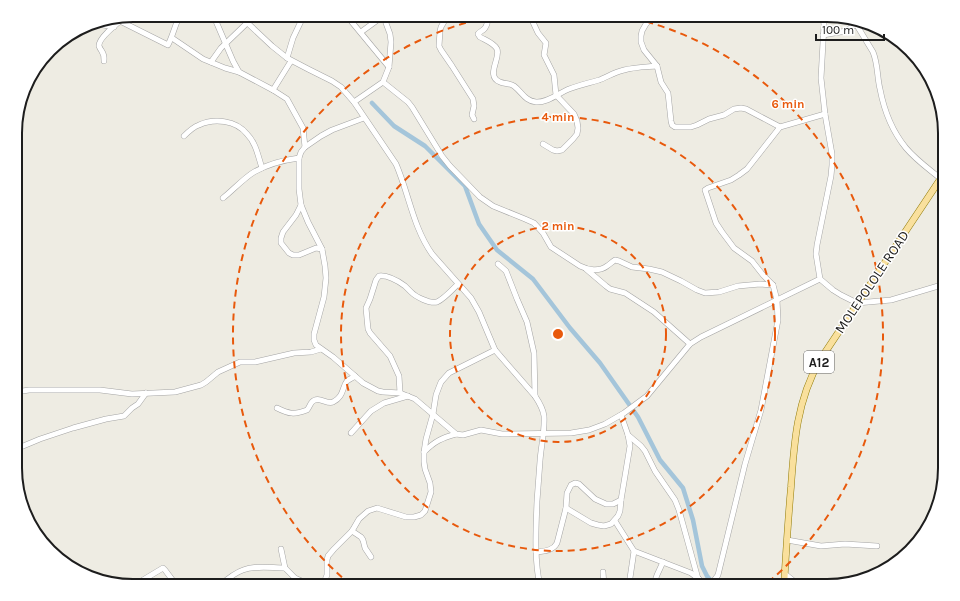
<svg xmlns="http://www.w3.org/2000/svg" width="960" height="601" viewBox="0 0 960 601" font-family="Karla,sans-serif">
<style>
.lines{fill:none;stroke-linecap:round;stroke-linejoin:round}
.canal{stroke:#a4c5da;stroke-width:4.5}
.minor-casing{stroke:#a4a4a4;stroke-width:6}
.major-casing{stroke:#917a05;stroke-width:7}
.minor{stroke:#fff;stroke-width:5}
.major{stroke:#f9e09d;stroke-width:6}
.ring{fill:none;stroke:#e8590c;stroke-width:2;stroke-dasharray:7 5}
.labels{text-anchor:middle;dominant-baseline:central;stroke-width:3;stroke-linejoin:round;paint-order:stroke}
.shield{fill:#fff;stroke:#616161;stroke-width:1}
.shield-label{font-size:13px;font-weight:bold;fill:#1d1d1d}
.street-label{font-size:14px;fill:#1d1d1d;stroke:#fff}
.rim{fill:none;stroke:#1d1d1d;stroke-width:2}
.centre{fill:#e8590c;stroke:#fff;stroke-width:2}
.ring-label{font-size:12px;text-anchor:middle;font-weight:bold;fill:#e8590c;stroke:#fff;stroke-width:3;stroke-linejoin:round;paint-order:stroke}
</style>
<rect width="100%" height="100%" fill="#eeece3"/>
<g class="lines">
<path class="canal" d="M372,103L394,126L425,146L465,186L479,224L497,250L533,279L570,328L600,363L638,417L660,460L683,488L693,520L702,566L707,576L715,586"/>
<g class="minor-casing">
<g id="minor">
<path d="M215,15V19L233,61L239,72"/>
<path d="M239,15L272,46L287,58L308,69L332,81L341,87L354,102L396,164C409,194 413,227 432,254L471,298L479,312L495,350L535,396C539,402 543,408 544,416C545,431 541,446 540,461C539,474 538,488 537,501C536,529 534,558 540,586"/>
<path d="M346,15L389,67"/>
<path d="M446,15L445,20L441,27L440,31L439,46L441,50L452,66L473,99L474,106L472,115L474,119"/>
<path d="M488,15C488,19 488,24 485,28C483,31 480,31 478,34L480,37C485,40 494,43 497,49C501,58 485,76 500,82C504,84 510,83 514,86C522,92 525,101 536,102C547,103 559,93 569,89C579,85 589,83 599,80C607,77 615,72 624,70C635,67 646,67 657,66"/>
<path d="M529,15L531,18L538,33L546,43L544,55L554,75L556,95L574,114L577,121L578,128L577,134L573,139L562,150L557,151L553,150L543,144"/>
<path d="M655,15L646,24L642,31L641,36V42L644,50L657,66L661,82L668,93L671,121L672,125L675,127H691L697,125L709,119L724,115L734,109L741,108L746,109L780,127"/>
<path d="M120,21L168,45C173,35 175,25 180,15"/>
<path d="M93,23L114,27"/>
<path d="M856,24L873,52C878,64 877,77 880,89C884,110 892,131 906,148C916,160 929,169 941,179"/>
<path d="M361,32L383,16"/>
<path d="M823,35L846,31L856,24"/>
<path d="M172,38L203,59L225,68L239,72L273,90L287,99L303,128L305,147"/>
<path d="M287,58L293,38L304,15"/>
<path d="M104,61C105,52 101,52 99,46C98,38 119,22 125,17"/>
<path d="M211,62L221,48L247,23"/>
<path d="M383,82L408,102L412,107L442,156L450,166L480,197L493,206L525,219L534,223L543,233L551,247L580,266C588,270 599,272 607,266C610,264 612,262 615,260L619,261L632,267L649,269L662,272L681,281L697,290L705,293L719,292L738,286L760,284L773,285"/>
<path d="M273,90L291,61"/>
<path d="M354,102L383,82L389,67L391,42L390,34L383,15"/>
<path d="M364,118L332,130L321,136L305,147L301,152L299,158V189L301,205L308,222L322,249L325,266L326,278L324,297L314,334V340L316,345L333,357L363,383L378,391L383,392L400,393L415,399L456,434L463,435L481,430L502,434L571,433L589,430L605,424L624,413L647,396L685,350L690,344L701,337L820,279L816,254L817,245L831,176L832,165V154L825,114L821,78L824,25L823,15"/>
<path d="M184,136C188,132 193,127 199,125C214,118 236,120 247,134C256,143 258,156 262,168"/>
<path d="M936,185L945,193"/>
<path d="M223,198C233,190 244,178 254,172C268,164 284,160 299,158"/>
<path d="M301,205L296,215L283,232L281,238V243L289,253L293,255H299L316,248L322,249"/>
<path d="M498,264L506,271L517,299L527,322L534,353L535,396"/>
<path d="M586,269L606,286L610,289L625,293L654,312L690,344"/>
<path d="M820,279L833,290L841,295L857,303L891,300L945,284"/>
<path d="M16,392L29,390H100L132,394L175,392L201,385L206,382L218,372L240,362H255L294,353L311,352L321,349"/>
<path d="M400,393L399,376L390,356L370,333L368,329L366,308L370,299L376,280L379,276C387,275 398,281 405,286C407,288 409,290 411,292C416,297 430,304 437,302C444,299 453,289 458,284"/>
<path d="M277,408C289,414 294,415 307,410C309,408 310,404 312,402C318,395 327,405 333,402C344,397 342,387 347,381C349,379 353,378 355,376"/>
<path d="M351,433L371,411L384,403L408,396"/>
<path d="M628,435L641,446L645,451L655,471L675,500L679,510L700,586"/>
<path d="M16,449L40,439L73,428L106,419L124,416L132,408L138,404L146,393"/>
<path d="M424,452C435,441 442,438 456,434"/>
<path d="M566,508L591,523L598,525L604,526L611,524L618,516L620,511L621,500L630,446L628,435L621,415"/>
<path d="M615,521L634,551L691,573L699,579"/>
<path d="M352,531L361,537L363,540L365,548L371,557"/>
<path d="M787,540L821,546L845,544L877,546"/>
<path d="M281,549L285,568L295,578L308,584L309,586"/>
<path d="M536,552C544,551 553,551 557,543L566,508L567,493L571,485L575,483L579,484L595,499L606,504H613L621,500"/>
<path d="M603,572L604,586"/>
<path d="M785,574L800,586"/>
<path d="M133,586L163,568L165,570L174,582L189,586"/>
<path d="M219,586C226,580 234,573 243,570C256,565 271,568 285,568"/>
<path d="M316,586L318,584L322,583L325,580L327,575V560L328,556L334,549L352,531L359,519L368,511L377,508L406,517H414L421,515L425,511L431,492L430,483L425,469L424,462V452L426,439L433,414L436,395L439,387L441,382L449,373L495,350"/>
<path d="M628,586L630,578L634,551"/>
<path d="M653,586L657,575L663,562"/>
<path d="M710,586L718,575L745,464L761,410L778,320L777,300L773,285L763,275L752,261L734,248L722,232L716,223L705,190L708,188L731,180L739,175L747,169L780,127L825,114"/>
</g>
</g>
<g class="major-casing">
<path id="major" d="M784,586C786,553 788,520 791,487C794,442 797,400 820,360L945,172"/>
</g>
<use href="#minor" class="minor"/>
<use href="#major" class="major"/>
</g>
<g class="ring">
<circle cx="558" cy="334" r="108"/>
<circle cx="558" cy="334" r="217"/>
<path d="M351 585A325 325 0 0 1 493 16M623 16A325 325 0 0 1 765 585"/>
</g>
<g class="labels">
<rect class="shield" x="804" y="351" width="30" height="22" rx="3"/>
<g class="shield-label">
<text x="819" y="362">A12</text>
</g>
<g class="street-label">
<text transform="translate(872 282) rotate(-56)">MOLEPOLOLE ROAD</text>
</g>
</g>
<path d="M0 0H960V601H0ZM133 22H827A111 111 0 0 1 938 133V468A111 111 0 0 1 827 579H133A111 111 0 0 1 22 468V133A111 111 0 0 1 133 22Z" fill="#fff" fill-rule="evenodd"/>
<path class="rim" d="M133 22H827A111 111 0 0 1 938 133V468A111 111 0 0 1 827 579H133A111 111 0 0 1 22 468V133A111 111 0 0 1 133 22Z"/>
<circle cx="558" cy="334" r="6" class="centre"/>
<g class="ring-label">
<text x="788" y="108">6 min</text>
<text x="558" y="121">4 min</text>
<text x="558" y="230">2 min</text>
</g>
<path d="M816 34v6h68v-6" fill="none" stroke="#1d1d1d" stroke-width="2"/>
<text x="822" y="34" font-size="12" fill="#1d1d1d" stroke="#ffffff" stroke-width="3" paint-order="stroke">100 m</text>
</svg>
